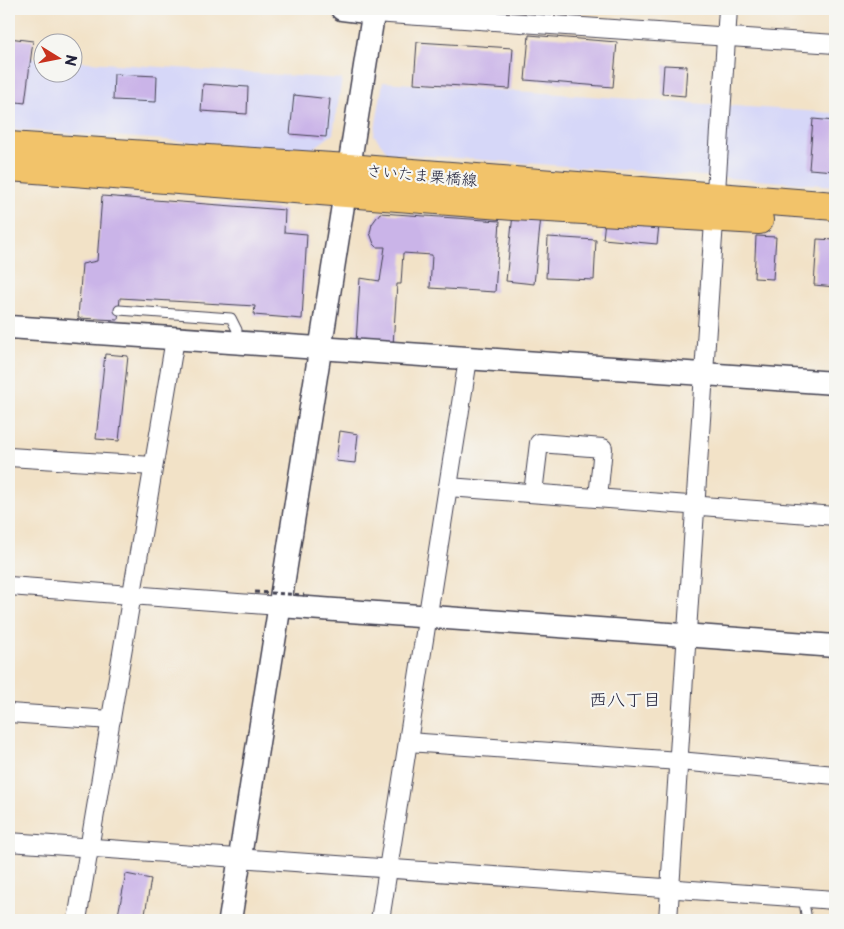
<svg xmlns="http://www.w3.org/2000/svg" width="844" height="929" viewBox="0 0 844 929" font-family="'Playpen Sans','Klee One',sans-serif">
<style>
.built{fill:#d6d7f8}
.building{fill:#cab4e8}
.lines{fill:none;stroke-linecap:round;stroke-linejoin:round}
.service-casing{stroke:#413f50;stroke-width:11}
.minor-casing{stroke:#413f50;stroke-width:20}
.tertiary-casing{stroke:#413f50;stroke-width:25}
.primary-casing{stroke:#413f50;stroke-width:30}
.service{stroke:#fff;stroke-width:9}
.minor{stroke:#fff;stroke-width:18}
.tertiary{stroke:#fff;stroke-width:22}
.primary{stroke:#f2c36a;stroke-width:28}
.path-bridge{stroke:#413f50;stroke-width:3;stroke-dasharray:4 4;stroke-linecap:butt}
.labels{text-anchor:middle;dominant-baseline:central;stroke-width:4.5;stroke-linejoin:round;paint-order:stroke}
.street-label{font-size:16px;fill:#22223b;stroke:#f6f6f2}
.neighbourhood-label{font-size:18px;fill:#22223b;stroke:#f6f6f2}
</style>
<rect width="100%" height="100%" fill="#f6f6f2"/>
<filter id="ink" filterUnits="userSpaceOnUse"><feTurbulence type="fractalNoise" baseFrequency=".02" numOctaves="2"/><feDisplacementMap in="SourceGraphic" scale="10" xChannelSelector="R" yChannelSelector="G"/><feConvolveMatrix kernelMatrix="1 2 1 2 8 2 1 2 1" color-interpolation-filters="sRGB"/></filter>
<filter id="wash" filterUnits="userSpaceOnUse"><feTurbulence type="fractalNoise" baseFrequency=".0096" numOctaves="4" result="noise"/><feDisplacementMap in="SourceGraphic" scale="20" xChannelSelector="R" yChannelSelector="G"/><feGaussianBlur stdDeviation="1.12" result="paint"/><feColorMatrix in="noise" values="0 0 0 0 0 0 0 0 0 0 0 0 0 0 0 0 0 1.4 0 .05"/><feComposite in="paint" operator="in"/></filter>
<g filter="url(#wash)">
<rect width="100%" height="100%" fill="#f2e2c7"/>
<g class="built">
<path d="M9,56L42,59V72H72L73,61L342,79L333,134L311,150L9,129Z"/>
<path d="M383,82L835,113V186L388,153L374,135Z"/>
</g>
<g id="blocks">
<g class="building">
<path d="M529,35L617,42L613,87L525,80Z"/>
<path d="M9,38L33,41L25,103L9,101Z"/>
<path d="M417,42L513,48L510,89L414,83Z"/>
<path d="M664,65L687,66L685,96L662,94Z"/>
<path d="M114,74L157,76L156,102L113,100Z"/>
<path d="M203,84L248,87L247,114L201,111Z"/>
<path d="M294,95L330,99L326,137L290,134Z"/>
<path d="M813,119L835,121V171L809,169Z"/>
<path d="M102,196L285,210L284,232L307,234L302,319L254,315L255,306L120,298L118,320L78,318L82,264L97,261Z"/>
<path d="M380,213L500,221L495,292L430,288L432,255L403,253L401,284H397L393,345L356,343L360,278L380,281L385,247H377L374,244L370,233L372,224Z"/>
<path d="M513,214L541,217L534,284L506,281Z"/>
<path d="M605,220L659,225L657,244L603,239Z"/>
<path d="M756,236L776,237L773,279L754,278Z"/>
<path d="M548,237L596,240L594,280L546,278Z"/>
<path d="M817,239L835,240V287L814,285Z"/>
<path d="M105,354L128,356L119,441L96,439Z"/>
<path d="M340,431L358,434L355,463L336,461Z"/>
<path d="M126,874L151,879L144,920H117Z"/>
</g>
</g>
</g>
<g filter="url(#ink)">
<use href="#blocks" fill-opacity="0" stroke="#413f50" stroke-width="1"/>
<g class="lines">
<g class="service-casing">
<g id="service">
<path d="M119,310L231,318L237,330L235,343"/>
<path d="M803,897L807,920"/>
</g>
</g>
<g class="minor-casing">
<g id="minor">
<path d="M374,13L835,44"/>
<path d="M9,457L153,466"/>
<path d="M448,487L835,516"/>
<path d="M533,493L539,443L603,448L598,498"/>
<path d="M9,586L280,606"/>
<path d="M9,713L111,720"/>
<path d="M408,742L679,761L835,775"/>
<path d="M9,842L835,900"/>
<path d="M77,920L175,339"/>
<path d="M380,920L468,359"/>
<path d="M668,920L728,9"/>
</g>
</g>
<g class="tertiary-casing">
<g id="tertiary">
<path d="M342,9L374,13"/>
<path d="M9,327L835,383"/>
<path d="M280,606L835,646"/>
<path d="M230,920L374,9"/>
</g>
</g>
<g class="primary-casing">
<g id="primary">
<path d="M9,146L348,168L835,206"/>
<path d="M9,167L514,206L759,220"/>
</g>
</g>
<use href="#service" class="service"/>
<use href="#minor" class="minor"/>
<use href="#tertiary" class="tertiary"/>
<use href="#primary" class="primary"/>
<path class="path-bridge" d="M255,592L304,595"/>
</g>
</g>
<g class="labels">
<g class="street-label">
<text transform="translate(422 174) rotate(5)">さいたま栗橋線</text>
</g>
<g class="neighbourhood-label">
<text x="625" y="698">西八丁目</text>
</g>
</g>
<rect width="844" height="929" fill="none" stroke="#f6f6f2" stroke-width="30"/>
<g transform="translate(58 58) rotate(100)"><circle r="24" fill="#f6f6f2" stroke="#a1a1a9"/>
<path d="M0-4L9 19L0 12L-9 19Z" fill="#c8321e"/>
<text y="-8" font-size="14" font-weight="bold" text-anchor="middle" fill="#22223b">N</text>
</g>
</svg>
